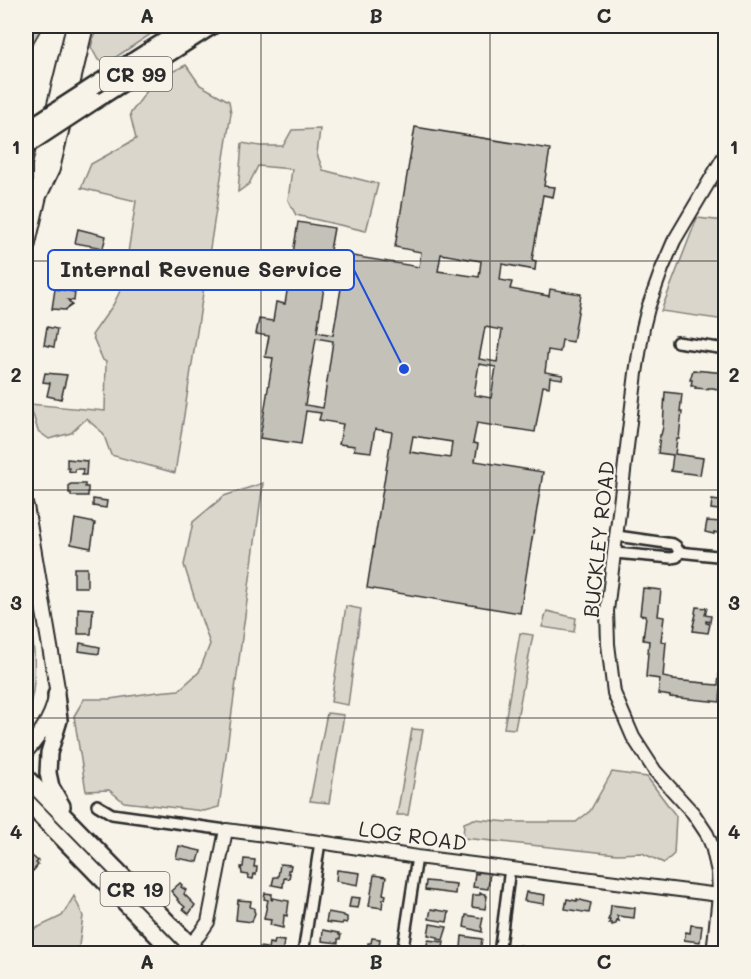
<svg xmlns="http://www.w3.org/2000/svg" width="751" height="979" viewBox="0 0 751 979" font-family="Mali,sans-serif">
<style>
.green{fill:#dad6cc;stroke:#82807c;stroke-width:1.5}
.building{fill:#c4c1b9;stroke:#2b2b2b;stroke-width:1.5;fill-rule:evenodd}
.lines{fill:none;stroke-linecap:round;stroke-linejoin:round}
.minor-casing{stroke:#2b2b2b;stroke-width:14}
.tertiary-casing{stroke:#2b2b2b;stroke-width:16}
.secondary-casing{stroke:#2b2b2b;stroke-width:18}
.primary-casing{stroke:#2b2b2b;stroke-width:20}
.minor{stroke:#f7f3e8;stroke-width:9}
.tertiary{stroke:#f7f3e8;stroke-width:12}
.secondary{stroke:#f7f3e8;stroke-width:14}
.primary{stroke:#f7f3e8;stroke-width:15}
.primary-bridge-casing{stroke:#2b2b2b;stroke-width:20;stroke-linecap:butt}
.primary-bridge{stroke:#f7f3e8;stroke-width:15}
.grid{fill:none;stroke:#2b2b2b;stroke-width:1.5;stroke-opacity:0.55}
.labels{text-anchor:middle;dominant-baseline:central;stroke-width:4.5;stroke-linejoin:round;paint-order:stroke}
.shield{fill:#f7f3e8;stroke:#686764;stroke-width:1.5}
.shield-label{font-size:20px;font-weight:bold;fill:#2b2b2b}
.street-label{font-size:21px;fill:#2b2b2b;stroke:#f7f3e8}
.leader{fill:none;stroke:#1d4ed8;stroke-width:2}
.callout-dot{fill:#1d4ed8;stroke:#f7f3e8;stroke-width:2}
.callout{fill:#f7f3e8;stroke:#1d4ed8;stroke-width:2}
.callout-label{font-size:22px;text-anchor:middle;font-weight:bold;fill:#2b2b2b}
.neatline{fill:none;stroke:#2b2b2b;stroke-width:2}
.grid-label{font-size:20px;text-anchor:middle;font-weight:bold;fill:#2b2b2b}
</style>
<rect width="100%" height="100%" fill="#f7f3e8"/>
<filter id="ink" filterUnits="userSpaceOnUse"><feTurbulence type="fractalNoise" baseFrequency=".0167" numOctaves="2"/><feDisplacementMap in="SourceGraphic" scale="12" xChannelSelector="R" yChannelSelector="G"/><feConvolveMatrix kernelMatrix="1 2 1 2 8 2 1 2 1" color-interpolation-filters="sRGB"/></filter>
<g filter="url(#ink)">
<g class="green">
<path d="M97,26H157L160,28L107,63L98,60L91,47Z"/>
<path d="M186,65L200,85L229,101L231,113L175,473L111,455L103,433L90,422L87,418L71,433L49,439L38,431L30,404L105,411L106,362L103,360L92,335L113,305L123,285L136,201L81,188L91,164L136,139L130,114L155,80Z"/>
<path d="M320,129L317,154L323,170L378,184L366,231L296,215L288,200L292,169L258,166L249,184L238,192L242,143L260,146H283L292,130Z"/>
<path d="M697,218L725,221V320L661,311Z"/>
<path d="M263,483L219,807L204,811L124,802L109,790L86,791L74,716L84,699H110L157,692L179,690L199,672L210,644L200,615L184,565L193,522L224,496Z"/>
<path d="M26,593C32,634 42,678 26,717Z"/>
<path d="M346,606L361,609L348,705L331,702Z"/>
<path d="M547,611L576,618L574,632L542,627Z"/>
<path d="M520,633L533,635L515,729L504,728Z"/>
<path d="M327,713L344,715L329,803L310,801Z"/>
<path d="M412,729L423,730L408,815H397Z"/>
<path d="M612,772L647,777L676,816L674,854L664,863L642,853L617,854L463,838L464,823L474,819L509,822H576L590,811Z"/>
<path d="M74,896L83,916L78,953H26V933L62,916Z"/>
</g>
<g class="building">
<path d="M26,26H43L26,55Z"/>
<path d="M415,127L550,149L544,186L555,187L553,197L543,195L532,260L536,261L535,270L502,264L500,280L512,282L510,289L549,296L550,289L581,294L573,342L562,340L560,352L548,350L545,372L563,375L562,379L550,377L549,387L543,386L535,432L477,423L473,443L478,444L475,461L543,472L520,613L367,588L392,432L375,429L371,452L354,450L355,446L339,444L343,424L319,420L321,413L306,411L301,444L260,438L273,358L265,357L269,336L256,334L259,319L273,321L276,302L285,304L298,222L334,228L329,256L346,259L347,255L419,267L421,252L395,247ZM441,254L481,261L479,277L438,271ZM327,268L344,271L333,335L317,332ZM485,327L502,330L497,362L479,359ZM316,338L333,341L323,408L305,405ZM479,364L496,367L491,398L474,395ZM413,436L452,442L450,458L410,452Z"/>
<path d="M78,229L106,236L103,248L75,243Z"/>
<path d="M55,289L75,292L74,301L68,300L72,305L65,310L52,309Z"/>
<path d="M47,327L57,329L54,347L44,345Z"/>
<path d="M693,370L726,373V391L713,388H708V389L695,388L696,386H691L692,380H690Z"/>
<path d="M45,373L67,375L61,399L47,396L50,383L43,382Z"/>
<path d="M665,392L682,394L680,412H682L680,429L679,439H677L675,454L703,458L700,475L671,471L673,455L658,453L660,435H661L663,427Z"/>
<path d="M67,459L87,461L86,475H82L83,469H75V472L69,471V468H67Z"/>
<path d="M71,484H85V487H88V496H71V493H69V485Z"/>
<path d="M93,499L107,501L106,508L93,506Z"/>
<path d="M712,500L726,502V511L711,509Z"/>
<path d="M75,519L95,523L91,548L71,544Z"/>
<path d="M723,519H726V535L714,532V534L705,532L707,521L722,522Z"/>
<rect x="74" y="568" width="13" height="19"/>
<path d="M643,588L661,590L658,616L664,617L661,641L666,642L663,677L673,679V680L705,683V684L718,685L721,657H726V688H721L720,702L670,697V696L658,694L660,679L646,677L649,641L643,640L646,616L640,615Z"/>
<path d="M696,607L707,608L705,615L711,616L710,622L706,621V623L710,624L708,633L693,631L694,626H693L696,614L695,613Z"/>
<path d="M78,608L93,609L91,634H78Z"/>
<path d="M80,643L100,647L99,654L79,651Z"/>
<path d="M179,846L201,851L198,862L176,858Z"/>
<path d="M32,856L38,861L36,863L38,865L33,871L31,868L26,873V863Z"/>
<path d="M244,859L255,860L254,867H257L256,875L254,874L253,879L248,878L249,875L242,874L241,867H243Z"/>
<path d="M280,864L291,865L290,870H288V873H290L289,879L284,878L283,887L272,885L274,877H278Z"/>
<path d="M337,870L360,873L358,885L336,881Z"/>
<path d="M480,870L490,872L488,889L473,887L475,873L478,874Z"/>
<path d="M374,875L386,877L383,894L386,895L385,899H383L382,908L369,906Z"/>
<path d="M426,881L456,884L455,894L425,890Z"/>
<path d="M180,883L182,885L181,887L186,890L184,894L195,905L189,914L183,909L185,907L177,900L178,899L171,891Z"/>
<path d="M526,892L545,895L544,904L524,901Z"/>
<path d="M265,893L272,894L271,899L272,900L273,898L289,901L287,916L284,915L283,928L270,925L271,920L264,919L268,900L264,899Z"/>
<path d="M480,893L485,894V896H487L485,909L472,907L473,895H480Z"/>
<path d="M351,897L360,898L358,908L349,907Z"/>
<path d="M567,899L577,901V899L591,903L589,913L565,909Z"/>
<path d="M238,900L251,901L250,907L254,908V911L255,913L252,922L236,920Z"/>
<path d="M611,905L635,908L634,918L617,916L619,921L617,920L616,924L612,925V923H609L610,920H608L610,915Z"/>
<path d="M431,909L449,912L447,922L429,919Z"/>
<path d="M328,912L344,915V916L347,917V923L343,922L342,924L326,922Z"/>
<path d="M466,915L483,918L481,927L482,928V932L464,927Z"/>
<path d="M430,924L447,927L443,940L438,939V937L428,935Z"/>
<path d="M691,925L702,926L700,942L684,940L686,932L690,933Z"/>
<path d="M323,930L339,933V935H341L340,939H338V943L322,941Z"/>
<path d="M462,936L482,939L480,951L461,948Z"/>
<path d="M372,938L380,939L378,954L367,953L368,943H371Z"/>
<path d="M275,940L284,941L282,954H259L260,947L266,948V951H270V950L268,949L269,943L274,944Z"/>
<path d="M428,940L444,942L442,953L426,950Z"/>
<path d="M520,945L534,949L533,954L516,952L517,946H519Z"/>
</g>
<g class="lines">
<g class="minor-casing">
<g id="minor">
<path d="M677,342L726,349"/>
<path d="M679,552L726,557"/>
<path d="M615,553L671,558L677,557L679,552L676,546L673,544L617,536"/>
<path d="M97,805L112,814L226,830"/>
<path d="M303,954L320,842"/>
<path d="M402,954L417,857"/>
<path d="M499,954L510,868"/>
</g>
</g>
<g class="tertiary-casing">
<g id="tertiary">
<path d="M180,954L199,935L208,922L226,830L320,842L417,857L719,895L724,896"/>
<path d="M713,954L719,895L718,872L712,846L707,834L693,813L655,771L633,737L614,693L608,644L607,611L636,373L643,328L648,308L662,269L674,241L726,153"/>
</g>
</g>
<g class="secondary-casing">
<g id="secondary">
<path d="M40,188V166L74,26"/>
<path d="M26,252L39,196L52,169L86,26"/>
<path d="M26,506L57,688C56,713 42,733 26,751"/>
</g>
</g>
<g class="primary-casing">
<g id="primary">
<path d="M100,82L188,26"/>
<path d="M96,100L212,26"/>
<path d="M56,695L59,720L49,753L48,773L51,787L62,806"/>
<path d="M26,777L199,954"/>
<path d="M26,801L175,954"/>
</g>
</g>
<use href="#minor" class="minor"/>
<use href="#tertiary" class="tertiary"/>
<use href="#secondary" class="secondary"/>
<use href="#primary" class="primary"/>
<g class="primary-bridge-casing">
<g id="primary-bridge">
<path d="M26,130L100,82"/>
<path d="M26,146L96,100"/>
</g>
</g>
<use href="#primary-bridge" class="primary-bridge"/>
</g>
</g>
<path class="grid" d="M261,26V954M490,26V954M26,261H726M26,490H726M26,718H726"/>
<g class="labels">
<g class="shield">
<rect x="100" y="57" width="72" height="34" rx="4.5"/>
<rect x="100.5" y="872" width="69" height="34" rx="4.5"/>
</g>
<g class="shield-label">
<text x="136" y="74">CR 99</text>
<text x="135" y="889">CR 19</text>
</g>
<g class="street-label">
<text transform="translate(598 539) rotate(-84)">BUCKLEY ROAD</text>
<text transform="translate(413 835) rotate(8)">LOG ROAD</text>
</g>
</g>
<path class="leader" d="M404 369L354 270"/>
<circle class="callout-dot" cx="404" cy="369" r="6"/>
<rect class="callout" x="48" y="250" width="306" height="40" rx="6"/>
<g class="callout-label">
<text x="201" y="277">Internal Revenue Service</text>
</g>
<rect width="751" height="979" fill="none" stroke="#f7f3e8" stroke-width="66"/>
<rect x="33" y="33" width="685" height="913" class="neatline"/>
<g class="grid-label">
<text x="147" y="23">A</text>
<text x="376" y="23">B</text>
<text x="604" y="23">C</text>
<text x="16" y="154">1</text>
<text x="734" y="154">1</text>
<text x="16" y="382">2</text>
<text x="734" y="382">2</text>
<text x="16" y="610">3</text>
<text x="734" y="610">3</text>
<text x="16" y="839">4</text>
<text x="734" y="839">4</text>
<text x="147" y="969">A</text>
<text x="376" y="969">B</text>
<text x="604" y="969">C</text>
</g>
</svg>
